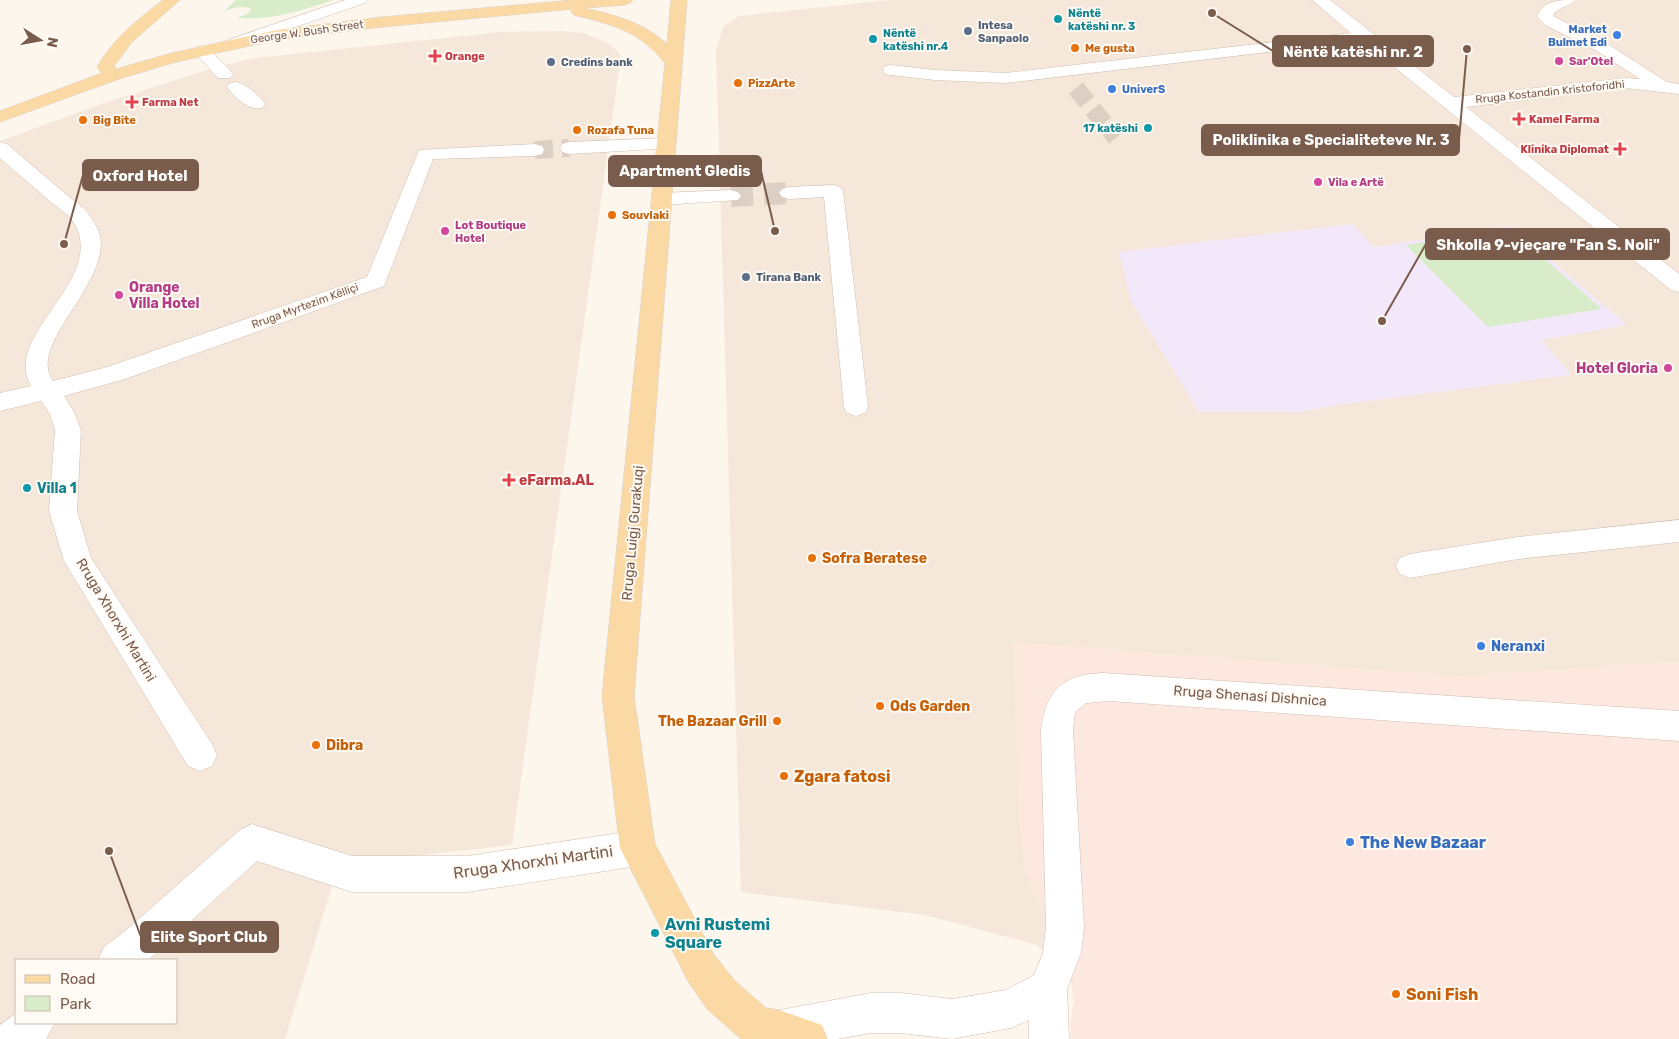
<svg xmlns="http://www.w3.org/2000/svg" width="1679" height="1039" viewBox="0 0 1679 1039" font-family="Rubik,sans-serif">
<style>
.residential{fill:#f5e8da;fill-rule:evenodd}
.commercial{fill:#fde8e0}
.education{fill:#f3e8fa}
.green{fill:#d8ecc9}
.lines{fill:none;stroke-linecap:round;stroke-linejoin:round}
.minor-tunnel-far1{stroke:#dcd0c4;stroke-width:18;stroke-dasharray:18 9;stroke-linecap:butt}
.minor-tunnel{stroke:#dcd0c4;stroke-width:22;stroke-dasharray:22 11;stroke-linecap:butt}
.minor-casing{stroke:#d1beb0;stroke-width:1}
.major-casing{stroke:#dad1cd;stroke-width:1}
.minor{fill:#fff;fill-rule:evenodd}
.major{fill:#fbd9a5;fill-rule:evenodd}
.culture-dot{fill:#0f9aa8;stroke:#fffaf3;stroke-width:2}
.service-dot{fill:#5c6f8a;stroke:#fffaf3;stroke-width:2}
.shop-dot{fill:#3f7fe0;stroke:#fffaf3;stroke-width:2}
.food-dot{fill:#e8710a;stroke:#fffaf3;stroke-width:2}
.health-dot{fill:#e0444e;stroke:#fffaf3;stroke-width:2}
.hotel-dot{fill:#d1479c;stroke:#fffaf3;stroke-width:2}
.labels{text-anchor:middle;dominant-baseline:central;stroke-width:4;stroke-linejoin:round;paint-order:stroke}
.far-culture-label{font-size:11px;font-weight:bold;fill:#0d838f;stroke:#fffaf3;text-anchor:start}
.far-service-label{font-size:11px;font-weight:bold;fill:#4e5e75;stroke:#fffaf3;text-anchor:start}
.far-shop-label{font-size:11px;font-weight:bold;fill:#366cbe;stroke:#fffaf3;text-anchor:end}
.far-street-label{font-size:11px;fill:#7a5c4d;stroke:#fffaf3}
.far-food-label{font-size:11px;font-weight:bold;fill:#c56008;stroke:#fffaf3;text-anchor:start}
.far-health-label{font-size:11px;font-weight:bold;fill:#be3a42;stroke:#fffaf3;text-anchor:start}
.far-hotel-label{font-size:11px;font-weight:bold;fill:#b23c85;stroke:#fffaf3;text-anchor:start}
.hotel-label{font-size:14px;font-weight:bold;fill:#b23c85;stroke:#fffaf3;text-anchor:start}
.health-label{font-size:14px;font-weight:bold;fill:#be3a42;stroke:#fffaf3;text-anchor:start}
.culture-label{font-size:14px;font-weight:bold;fill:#0d838f;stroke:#fffaf3;text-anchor:start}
.street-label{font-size:14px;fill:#7a5c4d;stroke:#fffaf3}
.food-label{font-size:14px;font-weight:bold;fill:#c56008;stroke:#fffaf3;text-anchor:start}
.shop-label{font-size:14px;font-weight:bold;fill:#366cbe;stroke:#fffaf3;text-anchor:start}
.near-food-label{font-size:16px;font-weight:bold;fill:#c56008;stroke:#fffaf3;text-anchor:start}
.near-shop-label{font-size:16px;font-weight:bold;fill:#366cbe;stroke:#fffaf3;text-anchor:start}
.near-street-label{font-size:16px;fill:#7a5c4d;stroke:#fffaf3}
.near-culture-label{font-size:16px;font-weight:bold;fill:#0d838f;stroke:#fffaf3;text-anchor:start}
.leader{fill:none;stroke:#7a5c4d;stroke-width:2}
.callout-dot{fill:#7a5c4d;stroke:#fffaf3;stroke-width:2}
.callout{fill:#7a5c4d;stroke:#7a5c4d;stroke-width:2}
.callout-label{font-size:15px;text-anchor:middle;font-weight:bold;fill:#fff}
</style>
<rect width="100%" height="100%" fill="#fdf6ec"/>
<g class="residential">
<path d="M890,0H1679V1039L1121,1031L1037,945L925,915L741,892L716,49L723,27L739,16Z"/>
<path d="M559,31L584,33L610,44L621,55L512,845L339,864L285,1039H0V141L104,103L216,67L255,58L501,32ZM16,960H176V1023H16Z"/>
</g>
<path class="commercial" d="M1013,642L1460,676L1679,661V1039H1071L1070,1025L1074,1002L1061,922L1034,894L1024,868L1019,817Z"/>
<path class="education" d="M1352,224L1374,247L1511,226L1627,325L1542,340L1571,375L1337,405L1299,412H1199L1131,301L1119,252Z"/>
<g class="green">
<path d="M236,0H334C299,11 275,20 237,18L249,13L251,9C242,5 233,8 224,11Z"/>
<path d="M1511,229L1602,309L1488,327L1406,245Z"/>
</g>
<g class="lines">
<g class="minor-tunnel-far1">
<path d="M1076,88L1116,138"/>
<path d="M535,150L569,148"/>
</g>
<path class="minor-tunnel" d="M731,196L789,193"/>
<g class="minor-casing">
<g id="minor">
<path d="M345,0H368L365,3L240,46H228L226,43L228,40Z"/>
<path d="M1312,0H1330L1454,97L1626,78L1640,79L1597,51L1545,25L1537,17C1543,0 1558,0 1575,0C1569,8 1557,6 1553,16L1609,45L1667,82L1679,84V94L1626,88L1466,107L1679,274V292L1671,290L1362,41L1006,83L935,80L891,75L885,74L883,70L885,66L891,65L935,70L1006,73L1351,33Z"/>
<path d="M202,46L208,48L230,70L233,74L230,78H218L196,54L194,51L196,48Z"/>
<path d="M236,82C246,84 259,95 265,104L262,108C249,111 235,98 227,87L230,83Z"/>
<path d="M666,138L673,140L675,144L673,148L569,154L562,152L560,148L562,144L569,142Z"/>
<path d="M0,142L7,144C27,161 47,178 68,196C75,202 85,208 90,216C94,222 99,230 100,236C110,284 26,345 53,381L107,367L367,277L419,150L535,144L542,146L544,150L542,154L535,156L433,159L384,286L125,379L64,396L74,412L81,430L77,511L91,558L212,744L217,755L212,766L200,771L188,766L64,561L49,511L55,430L50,414L41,401L0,411V393L31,386C0,335 112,277 72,220C68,214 59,208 52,203C35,188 17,173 0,158Z"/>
<path d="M833,185L840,187L843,191L868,407L865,413L856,416L847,413L844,407L824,197L789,199L782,197L779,193L782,189L789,187Z"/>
<path d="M731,190L738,192L741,196L738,200L662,205L655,203L652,199L655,195L662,193Z"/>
<path d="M1679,520V542L1518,559L1410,578L1400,574L1396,566L1400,558L1410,554L1518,537Z"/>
<path d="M1103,673L1679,711V741L1110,701L1086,703L1075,712L1073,730L1084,927L1081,953L1067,989L1069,1039H1029V1020L1011,1028L952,1039L901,1033H871L837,1039H764L760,1030L766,1016L780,1010L871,993H901L952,999L1006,990L1034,975L1043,953L1046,927L1041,730C1046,691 1062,674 1103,673Z"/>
<path d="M252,824L352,856H468L638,830L650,836L656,848L650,860L638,866L468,892H352L257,861L148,960H98L104,947L124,932L240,830Z"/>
<path d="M16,1013V1023H55L46,1039H0V1025Z"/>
</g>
</g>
<g class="major-casing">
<path id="major" d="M163,0H180L132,42L114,66L116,69L172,53L277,30L382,17L574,0H633L630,3L625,5L584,8C615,15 643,22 667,44L671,0H687L634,696L655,844L714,955L735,981L766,1008L779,1010L822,1025L828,1039H741L707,1009L688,981L620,848L602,696L665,63C638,30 613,25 574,15L571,12L573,9L382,27L277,40L176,62L119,79L0,122V111L102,73L97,67C113,39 137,20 163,0Z"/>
</g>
<use href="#minor" class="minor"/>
<use href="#major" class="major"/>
</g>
<g class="culture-dot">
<circle cx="1058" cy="19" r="5"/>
<circle cx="873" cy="39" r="5"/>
<circle cx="1148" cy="128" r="5"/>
<circle cx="27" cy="488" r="5"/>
<circle cx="655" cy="933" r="5"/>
</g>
<g class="service-dot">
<circle cx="968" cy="31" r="5"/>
<circle cx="551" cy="62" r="5"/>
<circle cx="746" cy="277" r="5"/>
</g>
<g class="shop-dot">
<circle cx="1617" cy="35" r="5"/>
<circle cx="1112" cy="89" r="5"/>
<circle cx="1481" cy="646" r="5"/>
<circle cx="1350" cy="842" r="5"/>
</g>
<g class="food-dot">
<circle cx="1075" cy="48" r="5"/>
<circle cx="738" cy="83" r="5"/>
<circle cx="83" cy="120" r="5"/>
<circle cx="577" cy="130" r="5"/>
<circle cx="612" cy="215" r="5"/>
<circle cx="812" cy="558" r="5"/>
<circle cx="880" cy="706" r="5"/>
<circle cx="777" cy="721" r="5"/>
<circle cx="316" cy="745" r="5"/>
<circle cx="784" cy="776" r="5"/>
<circle cx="1396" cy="994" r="5"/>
</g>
<g class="health-dot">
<path d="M432.5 48.5h5v5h5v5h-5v5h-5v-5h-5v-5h5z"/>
<path d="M129.5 94.5h5v5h5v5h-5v5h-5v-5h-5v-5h5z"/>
<path d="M1516.5 111.5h5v5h5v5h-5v5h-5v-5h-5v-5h5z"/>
<path d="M1617.5 141.5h5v5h5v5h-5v5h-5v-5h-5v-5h5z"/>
<path d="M506.5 472.5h5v5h5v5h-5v5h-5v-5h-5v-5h5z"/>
</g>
<g class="hotel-dot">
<circle cx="1559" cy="61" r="5"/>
<circle cx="1318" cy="182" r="5"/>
<circle cx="445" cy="231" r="5"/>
<circle cx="119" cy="295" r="5"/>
<circle cx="1668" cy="368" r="5"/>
</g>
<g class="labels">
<g class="far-culture-label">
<text x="1068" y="13">Nëntë<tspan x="1068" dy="13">katëshi nr. 3</tspan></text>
<text x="883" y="33">Nëntë<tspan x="883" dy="13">katëshi nr.4</tspan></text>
<text x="1138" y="128" text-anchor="end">17 katëshi</text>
</g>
<g class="far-service-label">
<text x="978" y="25">Intesa<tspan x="978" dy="13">Sanpaolo</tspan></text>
<text x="561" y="62">Credins bank</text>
<text x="756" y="277">Tirana Bank</text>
</g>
<g class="far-shop-label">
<text x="1607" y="29">Market<tspan x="1607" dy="13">Bulmet Edi</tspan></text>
<text x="1122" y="89" text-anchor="start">UniverS</text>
</g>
<g class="far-street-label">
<text transform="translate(307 32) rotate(-8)">George W. Bush Street</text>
<text transform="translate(1550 92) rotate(-6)">Rruga Kostandin Kristoforidhi</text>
<text transform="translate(305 306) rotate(-20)">Rruga Myrtezim Këlliçi</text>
</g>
<g class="far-food-label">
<text x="1085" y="48">Me gusta</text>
<text x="748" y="83">PizzArte</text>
<text x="93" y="120">Big Bite</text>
<text x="587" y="130">Rozafa Tuna</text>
<text x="622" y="215">Souvlaki</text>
</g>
<g class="far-health-label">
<text x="445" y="56">Orange</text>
<text x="142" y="102">Farma Net</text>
<text x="1529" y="119">Kamel Farma</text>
<text x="1609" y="149" text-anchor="end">Klinika Diplomat</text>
</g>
<g class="far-hotel-label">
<text x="1569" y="61">Sar'Otel</text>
<text x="1328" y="182">Vila e Artë</text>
<text x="455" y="225">Lot Boutique<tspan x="455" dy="13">Hotel</tspan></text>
</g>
<g class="hotel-label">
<text x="129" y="287">Orange<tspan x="129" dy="16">Villa Hotel</tspan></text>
<text x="1658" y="368" text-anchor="end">Hotel Gloria</text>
</g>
<g class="health-label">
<text x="519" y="480">eFarma.AL</text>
</g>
<g class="culture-label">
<text x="37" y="488">Villa 1</text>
</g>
<g class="street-label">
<text transform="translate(633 533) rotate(-85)">Rruga Luigj Gurakuqi</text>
<text transform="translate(116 620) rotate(59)">Rruga Xhorxhi Martini</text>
<text transform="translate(1250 696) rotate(4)">Rruga Shenasi Dishnica</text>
</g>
<g class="food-label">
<text x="822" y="558">Sofra Beratese</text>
<text x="890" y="706">Ods Garden</text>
<text x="767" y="721" text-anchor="end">The Bazaar Grill</text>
<text x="326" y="745">Dibra</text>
</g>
<g class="shop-label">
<text x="1491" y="646">Neranxi</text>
</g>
<g class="near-food-label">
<text x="794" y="776">Zgara fatosi</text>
<text x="1406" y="994">Soni Fish</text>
</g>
<g class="near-shop-label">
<text x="1360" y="842">The New Bazaar</text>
</g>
<g class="near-street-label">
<text transform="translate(533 862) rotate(-8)">Rruga Xhorxhi Martini</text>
</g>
<g class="near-culture-label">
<text x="665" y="924">Avni Rustemi<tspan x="665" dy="18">Square</tspan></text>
</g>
</g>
<path class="leader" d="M1212 13L1273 51M1467 49L1459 140M775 231L761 171M64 244L83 175M1382 321L1426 244M109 851L141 937"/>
<g class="callout-dot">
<circle cx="1212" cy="13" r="5"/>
<circle cx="1467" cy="49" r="5"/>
<circle cx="775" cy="231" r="5"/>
<circle cx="64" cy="244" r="5"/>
<circle cx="1382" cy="321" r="5"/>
<circle cx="109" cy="851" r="5"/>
</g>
<g class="callout">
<rect x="1273" y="36" width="160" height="30" rx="5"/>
<rect x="1202" y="125" width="257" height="30" rx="5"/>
<rect x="609" y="156" width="152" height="30" rx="5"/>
<rect x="83" y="160" width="115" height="30" rx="5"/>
<rect x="1426" y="229" width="243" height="30" rx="5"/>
<rect x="141" y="922" width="137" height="30" rx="5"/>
</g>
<g class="callout-label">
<text x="1353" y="57">Nëntë katëshi nr. 2</text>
<text x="1331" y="145">Poliklinika e Specialiteteve Nr. 3</text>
<text x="685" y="176">Apartment Gledis</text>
<text x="140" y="181">Oxford Hotel</text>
<text x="1548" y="250">Shkolla 9-vjeçare "Fan S. Noli"</text>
<text x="209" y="942">Elite Sport Club</text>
</g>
<rect x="15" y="959" width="162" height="65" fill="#fffaf3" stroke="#cabbb1"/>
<rect x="25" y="975" width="25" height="8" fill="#fbd9a5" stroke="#cabbb1"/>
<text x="60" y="984" font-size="15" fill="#7a5c4d">Road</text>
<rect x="25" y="996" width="25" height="15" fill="#d8ecc9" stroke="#cabbb1"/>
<text x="60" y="1009" font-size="15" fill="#7a5c4d">Park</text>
<g transform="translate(40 40) rotate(101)" stroke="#fffaf3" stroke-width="4" paint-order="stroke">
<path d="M0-4L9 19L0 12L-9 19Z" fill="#7a5c4d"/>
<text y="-8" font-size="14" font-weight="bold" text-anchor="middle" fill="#7a5c4d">N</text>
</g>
</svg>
